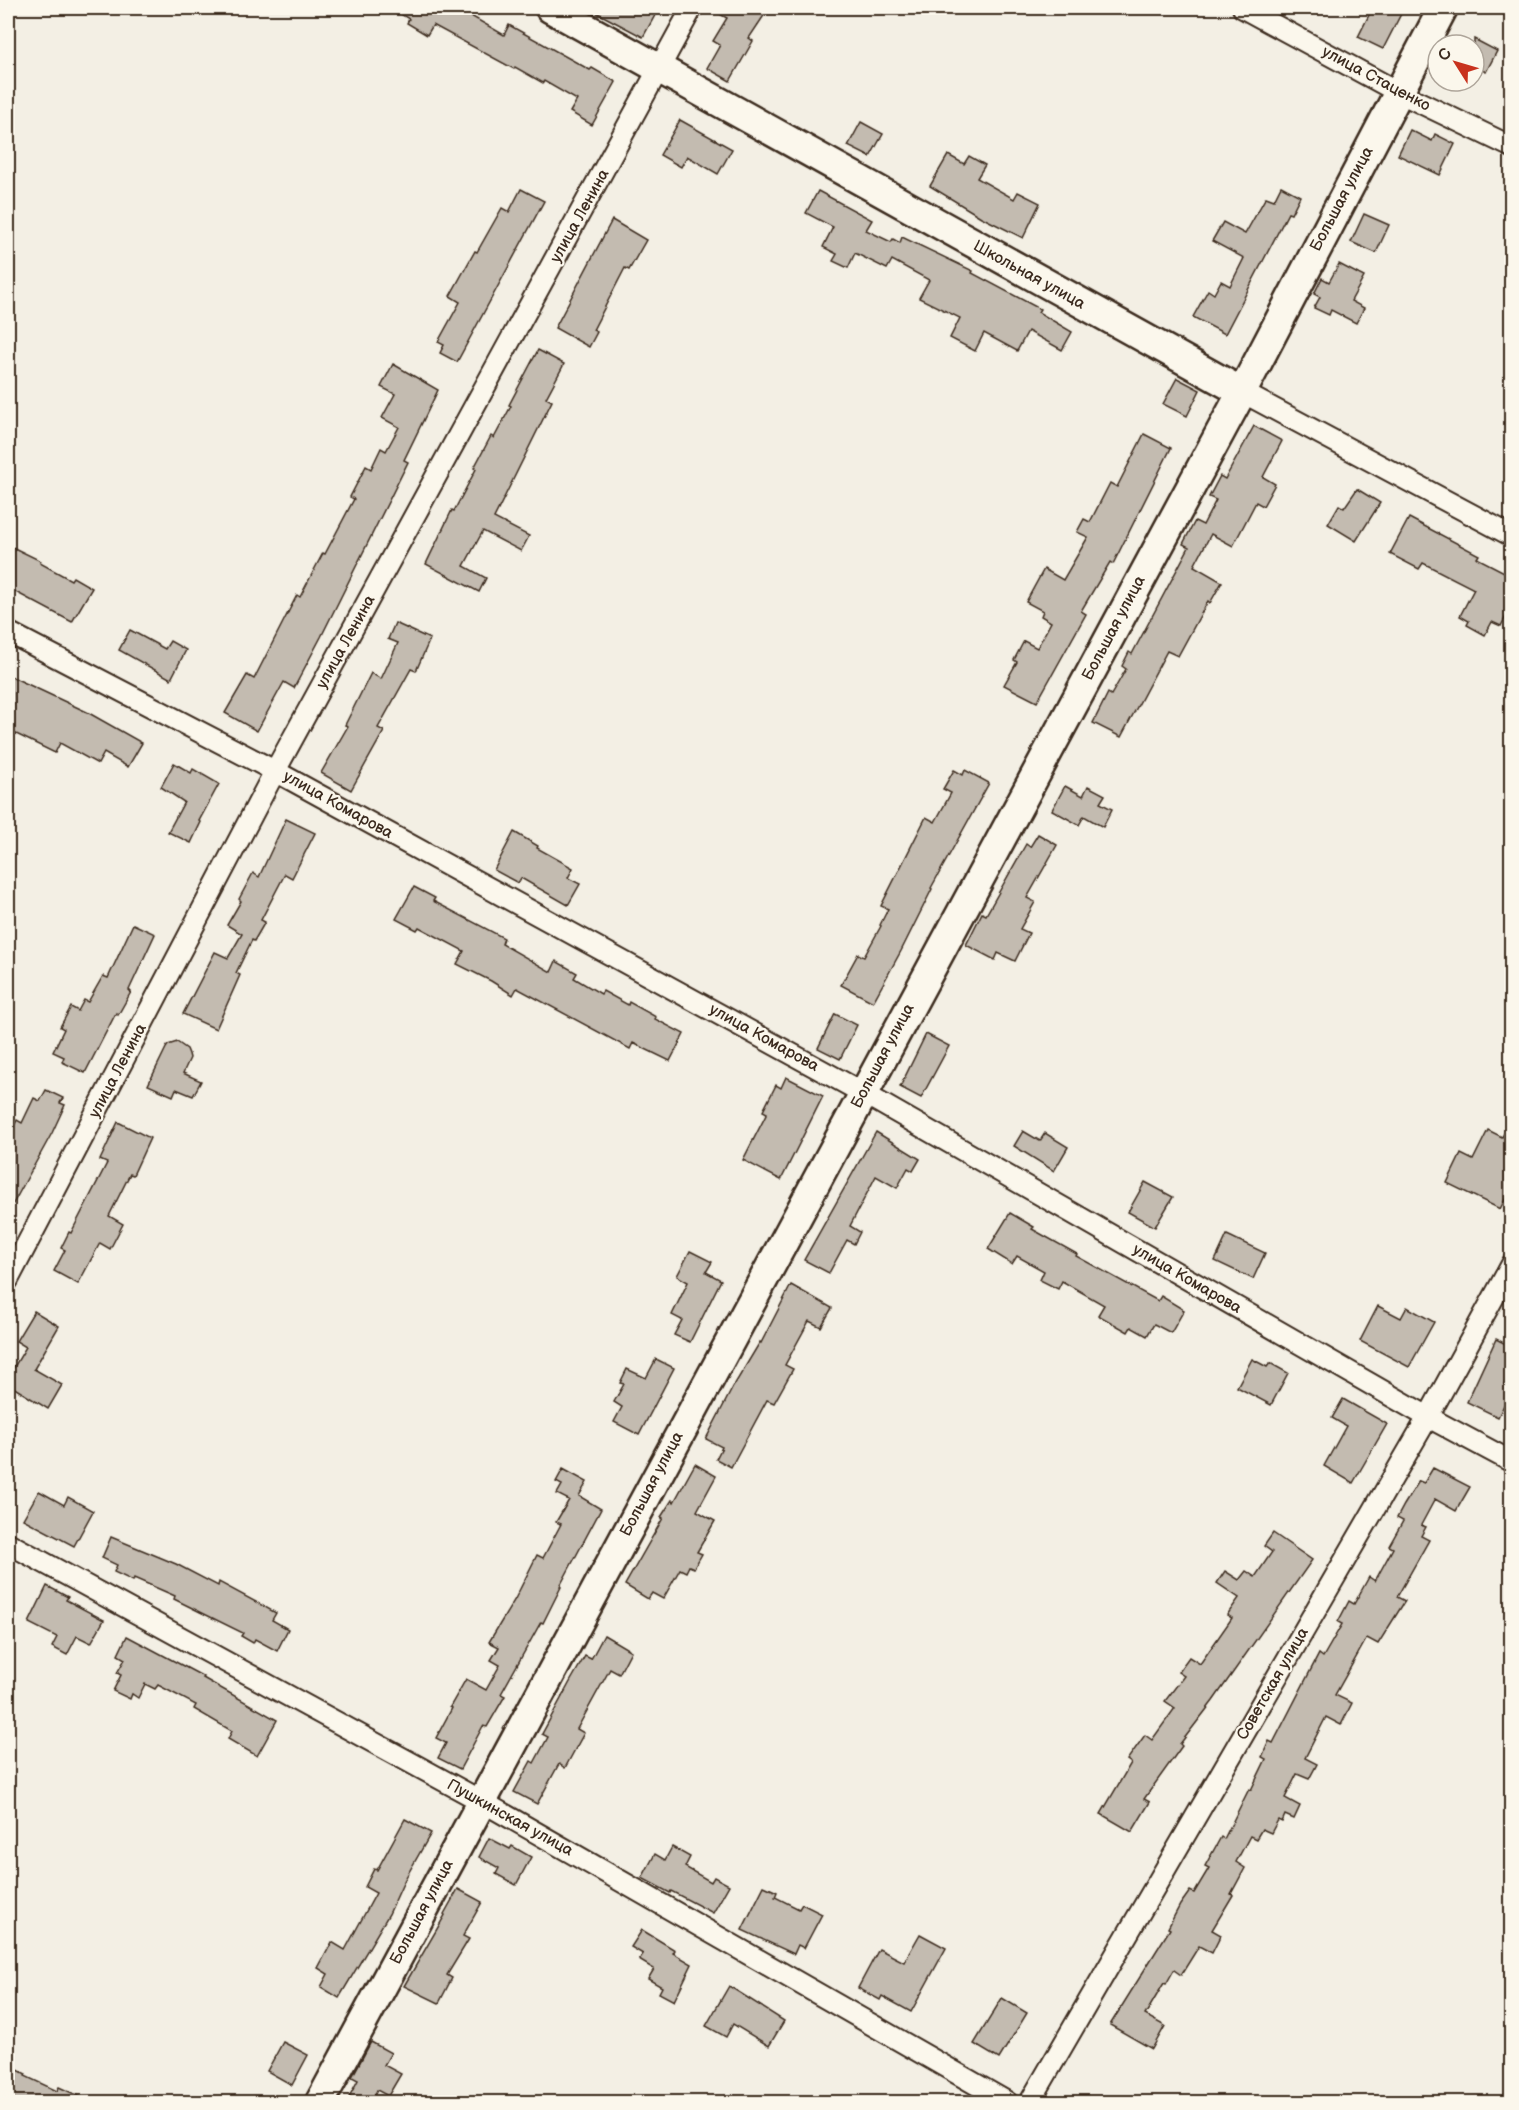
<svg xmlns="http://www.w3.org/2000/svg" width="1519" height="2110" viewBox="0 0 1519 2110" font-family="'Balsamiq Sans',sans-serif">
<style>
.building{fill:#c3bbb0;stroke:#3b2a1e;stroke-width:1.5}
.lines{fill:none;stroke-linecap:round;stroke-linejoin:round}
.street-casing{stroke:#3b2a1e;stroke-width:24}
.secondary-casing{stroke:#3b2a1e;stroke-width:33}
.street{stroke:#fbf7ec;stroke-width:20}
.secondary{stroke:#fbf7ec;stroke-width:28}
.labels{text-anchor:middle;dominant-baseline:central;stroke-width:4.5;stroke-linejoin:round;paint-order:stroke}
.street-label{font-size:16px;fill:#3b2a1e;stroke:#fbf7ec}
</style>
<rect width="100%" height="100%" fill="#f3efe4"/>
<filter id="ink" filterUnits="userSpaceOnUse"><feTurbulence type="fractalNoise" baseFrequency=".0167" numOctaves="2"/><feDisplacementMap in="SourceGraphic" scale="12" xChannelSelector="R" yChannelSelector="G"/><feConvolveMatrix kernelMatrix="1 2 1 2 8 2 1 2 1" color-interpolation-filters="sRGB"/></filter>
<g filter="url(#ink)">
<g class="building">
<path d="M391,8H457L504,35L509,25L590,70L592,68L616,82L592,125L570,112L577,100L544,81L543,83L515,67L514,69L433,25L427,35L407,23L409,19Z"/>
<path d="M588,8H659L643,37Z"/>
<path d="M709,8H769L749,38L753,41L730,81L707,68L720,45L713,41L727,18Z"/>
<path d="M1382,8H1404L1383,49L1358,37L1372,9L1379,13Z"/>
<path d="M1474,39L1497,51L1486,72L1474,66Z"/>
<path d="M680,120L732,149L718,174L687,156L681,167L660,155Z"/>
<path d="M861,122L883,134L870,157L848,146Z"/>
<path d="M1410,130L1432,141L1435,134L1455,144L1440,175L1398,155Z"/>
<path d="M948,155L964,164L969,156L985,165L977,178L1014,199L1018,192L1040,203L1023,238L981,217L930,186Z"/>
<path d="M1281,186L1300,196L1291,214L1288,213L1225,334L1193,317L1208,290L1214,294L1221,281L1230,286L1244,258L1212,241L1223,222L1245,234L1266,197L1274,200Z"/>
<path d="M521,189L544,201L457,362L440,353L444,345L438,342L460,302L450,296L475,251L477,252L502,208L509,212Z"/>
<path d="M818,191L872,220L866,230L891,242L893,239L900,243L902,237L973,271L972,273L1040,309L1038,312L1072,332L1062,350L1028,331L1017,351L984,333L975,351L950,338L960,318L919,298L929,280L892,260L887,269L855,253L848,268L833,261L837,254L823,247L833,227L806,213Z"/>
<path d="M1364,214L1389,225L1376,253L1351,242Z"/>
<path d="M612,220L646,240L629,270L625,268L593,330L597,332L589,347L555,328Z"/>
<path d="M1339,264L1364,277L1351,301L1364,308L1356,323L1331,310L1329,315L1314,308L1320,297L1314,294L1322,278L1329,282Z"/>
<path d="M538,350L564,364L546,398L552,401L494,518L529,536L521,551L483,531L464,566L486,578L479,592L426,564L452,510L454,511L476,469L474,468L491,436L494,438L511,406L509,405Z"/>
<path d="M393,364L438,390L404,460L408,462L321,637L294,688L284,682L257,731L225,713L247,675L254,679L297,595L300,597L323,553L325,554L354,499L350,497L366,466L371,469L381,448L386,451L399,427L382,418L395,394L381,387Z"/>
<path d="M1177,378L1200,390L1187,416L1163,404Z"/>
<path d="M1254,426L1282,441L1263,477L1275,484L1263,506L1256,502L1233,546L1211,534L1194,566L1222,582L1210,603L1208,601L1178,656L1167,651L1121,737L1093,723L1108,693L1111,695L1126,669L1122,666L1129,652L1132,654L1189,547L1183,544L1195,521L1203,525L1216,500L1209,497L1220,476L1225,479Z"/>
<path d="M1144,434L1171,448L1113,564L1110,562L1081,611L1086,614L1037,702L1004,685L1017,662L1014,660L1024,641L1037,648L1051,622L1041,616L1043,611L1026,602L1044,569L1063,580L1088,537L1077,532L1084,519L1090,522L1110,483L1117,487Z"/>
<path d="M1357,489L1380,503L1356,541L1328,524L1339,505L1344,508Z"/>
<path d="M1409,518L1479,555L1477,558L1512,576V605L1501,626L1492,622L1485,635L1467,625L1469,621L1460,616L1474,589L1423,563L1419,569L1390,554Z"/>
<path d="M8,545L41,561L40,563L71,580L73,577L92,588L72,622L8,588Z"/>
<path d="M395,623L430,639L416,671L411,669L378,728L384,731L351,790L321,773L348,726L345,725L371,673L381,679L398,643L388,639Z"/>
<path d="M130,630L165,649L170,641L186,650L171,679L119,650Z"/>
<path d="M8,675L87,712L142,743L128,767L104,753L98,764L60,743L55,753L8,730Z"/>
<path d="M174,763L191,773L193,769L219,784L199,821L201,822L191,843L168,832L184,802L161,787Z"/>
<path d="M954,770L963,775L965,770L989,783L931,888L932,889L901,951L873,1002L841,985L858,954L864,957L881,926L880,925L888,909L881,906L926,817L935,822L951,793L943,789Z"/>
<path d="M1065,786L1083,796L1088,786L1105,795L1100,803L1112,809L1103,827L1084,816L1079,825L1052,810Z"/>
<path d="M286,819L315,833L292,878L285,874L261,920L265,922L254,941L252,940L236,973L240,975L216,1029L183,1014L215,952L228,958L242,934L227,925L241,901L239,899L253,873L259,877Z"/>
<path d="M514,832L538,846L537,848L573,868L568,878L580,884L568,905L521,878L518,883L494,870Z"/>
<path d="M1038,834L1057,845L1027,898L1035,902L1020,929L1029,933L1015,961L998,953L995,960L966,945L982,913L986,915L1026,844L1030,847Z"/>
<path d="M414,887L435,898L433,901L504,938L502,944L551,972L556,961L577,973L574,978L601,994L603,991L628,1005L629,1002L656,1017L655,1019L684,1034L670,1061L633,1043L630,1049L517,988L513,995L491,981L457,964L464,951L419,927L417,930L396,919Z"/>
<path d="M133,924L155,934L129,990L131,992L118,1015L116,1013L85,1073L62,1062L64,1057L53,1052L64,1029L60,1027L71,1007L78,1011L84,1000L88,1002L103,976L108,978Z"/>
<path d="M835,1014L857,1025L840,1059L818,1048Z"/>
<path d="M926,1034L949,1046L921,1098L900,1087Z"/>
<path d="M177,1042L187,1049L189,1054L190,1058L183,1073L201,1081L193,1096L176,1089L173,1096L148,1085L166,1048L168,1045Z"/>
<path d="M786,1077L823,1096L781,1180L743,1160L767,1113L763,1111L776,1085L781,1088Z"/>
<path d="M46,1090L63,1098L60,1103L65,1105L52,1133L8,1213V1138L17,1120L22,1123L34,1098L40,1101Z"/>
<path d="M1512,1118V1186L1500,1209L1447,1183L1461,1154L1473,1160L1488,1130L1502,1137Z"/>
<path d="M118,1122L150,1138L133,1175L130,1174L109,1216L123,1224L110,1249L100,1243L78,1284L54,1271L65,1250L61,1248L69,1232L71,1233L107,1163L100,1160Z"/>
<path d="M1023,1131L1040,1141L1045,1133L1068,1147L1054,1171L1014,1146Z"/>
<path d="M876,1132L920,1159L913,1171L908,1168L897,1188L876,1176L850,1226L860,1232L854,1244L847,1240L829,1273L804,1260Z"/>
<path d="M1145,1182L1173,1197L1155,1227L1128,1212Z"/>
<path d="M1010,1213L1034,1227L1032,1229L1077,1254L1076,1256L1158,1301L1161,1296L1184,1310L1171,1333L1154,1324L1147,1336L1131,1327L1128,1332L1098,1315L1104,1305L1062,1281L1058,1289L1040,1280L1044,1271L1017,1256L1012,1264L988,1249Z"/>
<path d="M1227,1235L1265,1253L1253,1279L1215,1261Z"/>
<path d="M690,1251L712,1262L706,1272L721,1280L690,1342L674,1335L682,1320L672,1315L688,1282L677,1276Z"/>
<path d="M791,1285L832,1308L821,1327L809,1321L785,1365L793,1369L774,1403L767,1400L731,1467L716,1459L722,1447L706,1439L733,1387L760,1342L761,1343Z"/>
<path d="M1378,1306L1401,1318L1407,1307L1434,1322L1409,1367L1360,1341Z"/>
<path d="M34,1311L59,1326L34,1369L62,1385L48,1409L8,1384V1377L26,1347L16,1341Z"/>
<path d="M1496,1339L1512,1347V1370L1504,1384L1512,1389L1498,1417L1467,1402Z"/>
<path d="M656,1359L674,1368L639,1435L614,1422L622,1407L614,1402L624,1384L620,1383L627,1369L646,1378Z"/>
<path d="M1252,1359L1267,1367L1270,1363L1288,1373L1271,1405L1237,1387Z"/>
<path d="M1343,1399L1387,1424L1353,1483L1324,1466L1346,1426L1332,1418Z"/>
<path d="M695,1464L716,1476L697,1511L715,1521L697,1552L702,1554L694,1568L689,1566L686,1572L680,1569L663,1599L652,1593L648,1599L625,1585L663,1518L661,1517L672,1500L674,1502Z"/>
<path d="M1433,1468L1470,1487L1456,1511L1435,1499L1421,1525L1426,1527L1421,1536L1429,1540L1397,1597L1405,1601L1378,1644L1367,1638L1335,1695L1352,1703L1341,1725L1326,1717L1305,1758L1317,1764L1309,1779L1297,1774L1285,1798L1300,1806L1294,1819L1285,1815L1282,1822L1278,1820L1271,1833L1262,1829L1256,1839L1250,1836L1236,1862L1245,1868L1231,1894L1233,1895L1212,1930L1221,1935L1212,1953L1199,1946L1181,1975L1174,1970L1166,1984L1164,1983L1145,2015L1165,2026L1152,2049L1110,2025L1170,1929L1168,1928L1180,1905L1190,1891L1194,1893L1209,1868L1205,1866L1221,1837L1224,1839L1249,1789L1251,1790L1266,1759L1262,1757L1269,1741L1273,1743L1319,1654L1323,1657L1342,1624L1338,1622L1349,1601L1354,1604L1369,1577L1375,1581L1393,1548L1389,1546L1403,1521L1397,1518L1404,1505L1419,1481L1424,1483Z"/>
<path d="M563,1469L587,1482L579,1496L601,1509L560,1586L561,1587L543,1623L541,1622L501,1694L505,1696L487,1727L483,1726L460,1769L438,1758L446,1743L436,1738L452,1708L450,1707L466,1679L486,1690L500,1665L491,1660L499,1647L489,1642L515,1599L537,1555L543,1558L561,1524L556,1522L569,1500L557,1494L562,1485L556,1482Z"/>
<path d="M39,1491L64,1505L68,1497L93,1511L74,1546L23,1519Z"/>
<path d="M1273,1533L1312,1560L1213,1701L1180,1744L1182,1746L1144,1799L1150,1802L1132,1832L1101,1814L1131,1763L1127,1760L1145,1735L1152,1740L1175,1708L1165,1701L1184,1676L1178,1672L1189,1657L1200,1664L1232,1618L1227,1615L1239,1598L1217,1583L1225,1571L1239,1580L1246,1571L1255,1577L1272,1552L1264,1546Z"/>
<path d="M111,1537L176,1564L218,1586L219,1582L276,1613L272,1620L288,1629L277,1651L255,1639L253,1643L241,1636L243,1633L174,1599L175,1596L134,1578L133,1581L114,1572L117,1565L102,1558Z"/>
<path d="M47,1586L68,1597L66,1600L104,1620L91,1643L77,1636L67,1655L52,1647L57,1637L29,1623Z"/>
<path d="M604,1635L631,1651L619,1674L610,1669L577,1729L584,1733L565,1768L559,1764L537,1804L514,1792L531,1761L534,1763L548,1737L542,1734L570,1682L585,1656L591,1659Z"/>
<path d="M127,1636L204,1677L203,1678L277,1720L257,1756L228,1739L232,1731L194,1709L196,1705L158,1685L155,1689L145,1684L138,1698L132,1694L130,1699L113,1691L121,1675L117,1673L125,1659L118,1655Z"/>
<path d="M405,1819L431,1833L405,1879L389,1914L339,1998L321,1987L328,1974L318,1968L332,1942L345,1950L376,1893L365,1887L374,1869L377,1870Z"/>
<path d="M489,1838L510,1849L512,1846L531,1857L516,1885L496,1874L499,1868L479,1857Z"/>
<path d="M672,1847L690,1857L685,1867L711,1882L714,1877L729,1885L713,1913L671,1891L670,1893L642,1878L655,1854L665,1860Z"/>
<path d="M764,1886L777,1892L775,1897L799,1909L802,1904L822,1914L804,1948L798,1945L794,1954L742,1930Z"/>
<path d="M458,1889L482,1902L463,1936L469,1939L447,1975L452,1978L439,2003L404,1986L445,1915L444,1914Z"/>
<path d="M642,1930L675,1950L673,1953L692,1964L674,2001L659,1993L662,1987L648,1979L654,1969L639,1960L643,1954L631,1947Z"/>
<path d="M920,1934L946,1948L911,2012L882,1996L880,2000L858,1988L879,1949L904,1962Z"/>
<path d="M729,1986L784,2021L769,2046L733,2024L726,2037L706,2026Z"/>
<path d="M1002,1998L1027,2013L999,2059L974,2044Z"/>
<path d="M283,2042L308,2055L292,2085L267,2071Z"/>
<path d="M371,2042L391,2053L384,2065L401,2074L388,2096L377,2090L371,2103H359L349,2097L358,2080L352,2077Z"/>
<path d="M8,2065L26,2074L25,2076L57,2091L59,2087L94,2103H8Z"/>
</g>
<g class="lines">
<g class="street-casing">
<g id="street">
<path d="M1243,8L1398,92L1512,147"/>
<path d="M1242,392L1512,536"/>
<path d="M8,632L275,771L863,1093L1428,1417L1512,1462"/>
<path d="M8,1280L275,771L692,8"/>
<path d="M8,1543L481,1801L1007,2102"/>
<path d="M1030,2102L1428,1417L1512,1264"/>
</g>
</g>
<g class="secondary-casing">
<g id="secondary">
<path d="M550,8L1242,392"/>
<path d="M320,2102L1242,392L1443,8"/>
</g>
</g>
<use href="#street" class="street"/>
<use href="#secondary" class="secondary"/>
</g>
</g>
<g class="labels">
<g class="street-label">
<text transform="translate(1376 79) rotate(28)">улица Стаценко</text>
<text transform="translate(1342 199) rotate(-62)">Большая улица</text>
<text transform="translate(580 216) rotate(-61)">улица Ленина</text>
<text transform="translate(1029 275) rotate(29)">Школьная улица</text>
<text transform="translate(1114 628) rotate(-62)">Большая улица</text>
<text transform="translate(346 642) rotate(-61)">улица Ленина</text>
<text transform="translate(338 805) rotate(29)">улица Комарова</text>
<text transform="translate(764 1038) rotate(29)">улица Комарова</text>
<text transform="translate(883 1056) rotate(-62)">Большая улица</text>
<text transform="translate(118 1071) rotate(-62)">улица Ленина</text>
<text transform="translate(1187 1279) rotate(30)">улица Комарова</text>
<text transform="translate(652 1484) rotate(-62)">Большая улица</text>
<text transform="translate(1273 1684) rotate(-60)">Советская улица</text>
<text transform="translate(510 1818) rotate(29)">Пушкинская улица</text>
<text transform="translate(422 1912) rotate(-62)">Большая улица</text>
</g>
</g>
<rect width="1519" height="2110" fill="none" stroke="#fbf7ec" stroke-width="30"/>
<rect x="15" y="15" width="1489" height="2080" fill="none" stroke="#3b2a1e" stroke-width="2" filter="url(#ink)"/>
<g transform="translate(1456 63) rotate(307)"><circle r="28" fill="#fbf7ec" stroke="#aea59a" stroke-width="1.5"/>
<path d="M0-4.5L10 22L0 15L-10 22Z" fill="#c8321e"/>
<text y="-9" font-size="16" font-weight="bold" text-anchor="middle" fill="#3b2a1e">С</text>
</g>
</svg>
